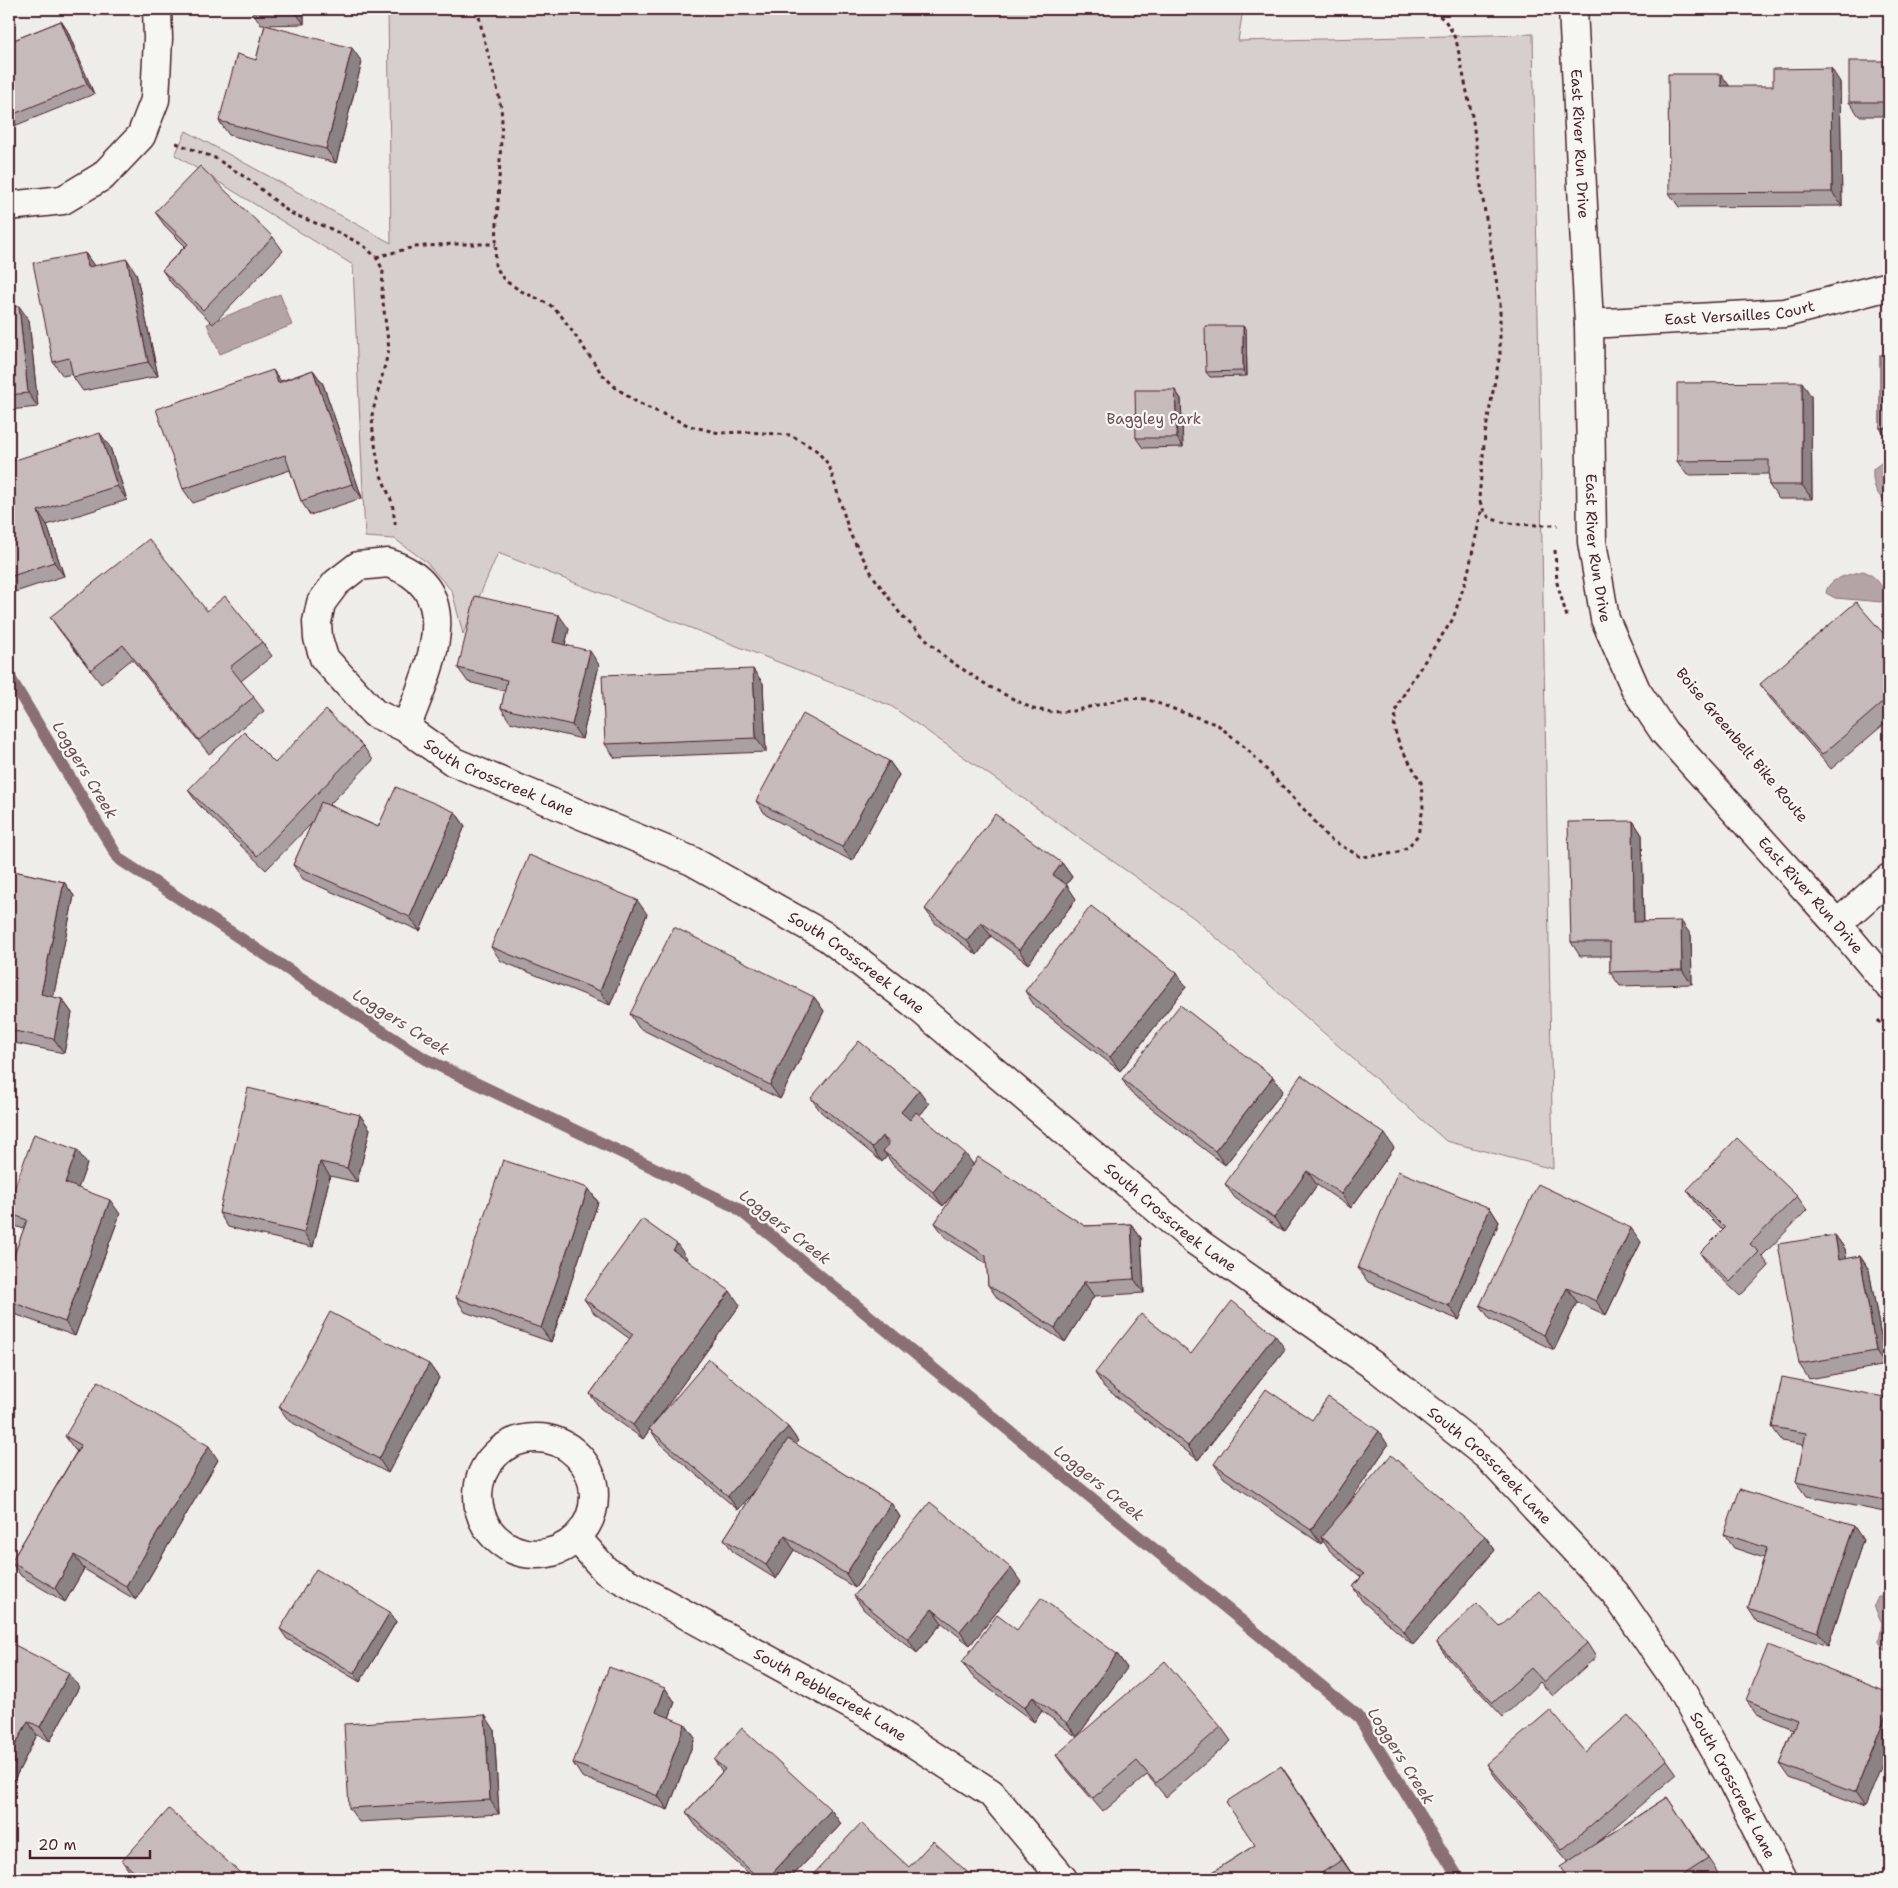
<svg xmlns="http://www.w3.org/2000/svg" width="1898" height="1888" viewBox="0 0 1898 1888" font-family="'Shantell Sans',sans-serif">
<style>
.green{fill:#d7cfce;stroke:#90777c}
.water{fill:#b4a4a5;stroke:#8a6f74}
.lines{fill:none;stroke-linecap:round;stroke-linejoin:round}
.stream{stroke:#8a6f74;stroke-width:12}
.minor-casing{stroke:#4a1f2b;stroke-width:31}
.path{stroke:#4a1f2b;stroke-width:3;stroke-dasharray:4 4;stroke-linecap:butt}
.minor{stroke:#f6f6f2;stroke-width:28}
.wall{fill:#aaa0a1;stroke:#4a1f2b}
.shaded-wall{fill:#8b8283;stroke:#4a1f2b}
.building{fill:#c6babb;stroke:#4a1f2b}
.labels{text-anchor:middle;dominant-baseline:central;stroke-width:4.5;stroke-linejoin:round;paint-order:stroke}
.street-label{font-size:15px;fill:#4a1f2b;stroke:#f6f6f2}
.park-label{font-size:15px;fill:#6d4b54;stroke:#f6f6f2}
.water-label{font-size:16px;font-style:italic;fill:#6f4e56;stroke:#f6f6f2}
</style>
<rect width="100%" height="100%" fill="#efedea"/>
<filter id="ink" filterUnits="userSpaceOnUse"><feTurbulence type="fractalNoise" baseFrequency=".02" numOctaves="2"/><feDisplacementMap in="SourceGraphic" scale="10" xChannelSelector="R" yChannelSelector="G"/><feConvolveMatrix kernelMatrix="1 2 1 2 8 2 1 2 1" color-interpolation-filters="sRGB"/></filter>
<g filter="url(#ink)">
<path class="green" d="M388,9H1243L1238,41L1533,34L1553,1169L1446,1141L1194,918L891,706L498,553L463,634L452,591L425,561L395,539L365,537L353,265L175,155L186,131L391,243Z"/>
<g class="water">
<path d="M280,294L292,325L220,354L207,324Z"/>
<path d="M1887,459L1889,460V504C1876,496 1872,484 1873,469Z"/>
<path d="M1863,571C1874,574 1891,592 1881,602L1835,598L1826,593C1828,577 1850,575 1863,571Z"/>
<path d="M1878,1597H1889V1650H1885L1879,1642L1882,1623L1874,1606Z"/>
</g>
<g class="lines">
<path class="stream" d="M9,676L119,859L425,1059L736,1207L1358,1716L1459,1879"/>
<g class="minor-casing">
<g id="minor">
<path id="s1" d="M1573,9L1589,324L1592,542L1605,619L1636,690L1664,732L1837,924L1889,986"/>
<path d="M9,206L63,200L103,176L141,136L155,100L158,38L157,9"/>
<path id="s2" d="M1589,324L1785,313L1889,286"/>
<path d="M388,563C471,590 426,673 406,728L374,713L324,658L318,638L317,622L321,603L336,583L358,566Z"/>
<path id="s3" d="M406,728L454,762L692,861L827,937L912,1002L1194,1240L1377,1368L1487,1456L1615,1593L1676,1681L1729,1775L1782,1879"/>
<path d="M1837,924L1889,878"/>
<circle cx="536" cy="1496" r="58"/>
<path id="s4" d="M577,1538L606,1571L873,1717L991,1793L1063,1879"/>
</g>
</g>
<g class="path">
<path d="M478,9C483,46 499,81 502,118L495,265L504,280L521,291L549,304L560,314L602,374L616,388L638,403L690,426L719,433L747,432L791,435L816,450L829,465L850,534L873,576L901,615L947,659L990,687L1033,709L1052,712L1073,711L1126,698L1146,699L1218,725L1249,751L1312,818L1328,838L1361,857L1396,853L1408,847L1418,835L1423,808L1421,782L1400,746L1394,728L1397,707L1410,683L1453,619L1468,573L1482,508"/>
<path d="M1425,9C1443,14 1451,26 1457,44L1473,121L1482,194L1500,303V354L1485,434L1479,498C1481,505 1483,511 1488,516C1498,526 1543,525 1558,525"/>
<path d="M176,143L215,158L251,181L290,213L331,229L363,245L376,257L383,270L382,295L389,349L372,415L373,433L380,473L392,502L396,529"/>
<path d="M376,257L414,247L453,244H496"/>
<path d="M1555,550L1557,583L1567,617"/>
<path d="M1878,1020L1889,1033"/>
</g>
<use href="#minor" class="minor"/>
</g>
<g class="wall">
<path d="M252,9H304V24L266,25L362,62L336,163L229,135L219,121L256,60L265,25H261L252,11Z"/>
<path d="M61,21L67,30L94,94L9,128V42Z"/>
<path d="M1889,61V116H1859L1849,102Z"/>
<path d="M1840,82L1842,206L1679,207L1669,193L1773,86Z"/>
<path d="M155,212L273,237L283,251L213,324L172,284L162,270L185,246L165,226Z"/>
<path d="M85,253L94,266L136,273L158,376L83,391L73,377L72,374L63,376L53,362Z"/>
<path d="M9,307L29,320L38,407L9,410Z"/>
<path d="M1243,326L1246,330L1247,376L1210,377L1206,372Z"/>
<path d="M1889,355V442L1880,428Z"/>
<path d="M313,370L323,384L362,498L310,515L301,501L290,470L193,503L183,489L281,381Z"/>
<path d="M1175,390L1181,399L1183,447L1143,448L1136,438Z"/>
<path d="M1811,396L1812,499H1779L1769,485V474L1687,475L1677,461Z"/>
<path d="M110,447L127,500L47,525L64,576L9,594V462Z"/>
<path d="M207,611L262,642L272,656L241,681L264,711L209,754L132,659L101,684L60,631L50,617Z"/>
<path d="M569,629L565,645L599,665L582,739L510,722L501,708L505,691L468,682L458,668Z"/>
<path d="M1889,640V720L1831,769L1770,698L1760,684Z"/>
<path d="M763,683L766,752L615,758L605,744Z"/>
<path d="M363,746L373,760L329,805L378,827L455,812L465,826L420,931L303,879L293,865L312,823L266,870L198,804L188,790L275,763Z"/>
<path d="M889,761L899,775L852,861L766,815L756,801Z"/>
<path d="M1633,821L1642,835L1644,922L1691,935L1692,984L1620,986L1610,972V956H1580L1571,942Z"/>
<path d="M1062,863L1072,877L1066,885L1076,899L1028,964L991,936L977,955L935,923L925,909Z"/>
<path d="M9,870L64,882L74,896L53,997L62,999L72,1013L64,1053L9,1042Z"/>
<path d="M647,914L610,1005L501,961L491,947Z"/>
<path d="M1186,987L1120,1071L1034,1005L1025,991Z"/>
<path d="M814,997L824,1011L780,1099L639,1028L630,1014Z"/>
<path d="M1122,1079L1283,1091L1225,1165L1131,1093Z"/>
<path d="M811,1098L929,1104L920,1115L973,1164L1085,1226L1131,1224L1141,1238L1144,1293L1094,1296L1065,1342L998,1299L988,1285L987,1264L945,1237L935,1223L960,1186L943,1206L893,1165L887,1156L882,1162L821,1112Z"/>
<path d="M360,1115L370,1129L357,1182L330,1176L313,1247L228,1227L219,1213Z"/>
<path d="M1394,1148L1351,1208L1317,1185L1284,1232L1235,1198L1225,1184Z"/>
<path d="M87,1164L78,1188L120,1214L75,1336L9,1312V1269L24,1229L15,1226L9,1216V1203Z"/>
<path d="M588,1188L598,1202L551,1342L465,1312L456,1298Z"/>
<path d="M1687,1190L1797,1196L1807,1210L1762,1256L1769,1266L1740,1296L1710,1267L1700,1253L1723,1230L1697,1204Z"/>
<path d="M1490,1208L1499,1222L1459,1320L1368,1282L1358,1268Z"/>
<path d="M1835,1235L1845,1249L1846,1259L1860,1256L1869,1270L1886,1365L1809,1379L1799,1364Z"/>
<path d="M1641,1242L1606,1315L1577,1302L1554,1350L1490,1319L1480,1305Z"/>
<path d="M687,1258L686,1259L740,1305L656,1421L788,1427L798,1441L795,1444L891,1503L900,1517L855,1588L794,1550L776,1579L734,1553L724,1539L755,1491L738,1510L659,1443L650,1429L643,1439L600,1408L590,1394L630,1339L594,1313L584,1299Z"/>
<path d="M1285,1349L1198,1460L1104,1387L1095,1373L1191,1354Z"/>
<path d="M429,1364L439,1378L388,1473L289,1421L279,1407Z"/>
<path d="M1889,1398V1513L1806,1496L1796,1482L1804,1445L1782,1441L1772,1427Z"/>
<path d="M1312,1420L1388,1445L1344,1510L1485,1536L1495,1550L1413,1645L1362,1601L1353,1587L1361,1577L1330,1551L1323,1541L1321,1544L1224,1478L1214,1464Z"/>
<path d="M65,1436L218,1460L136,1600L84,1569L65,1602L21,1576L11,1562L77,1451L75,1450Z"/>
<path d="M1724,1534L1863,1540L1828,1646L1757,1622L1748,1608L1764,1558L1734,1548Z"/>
<path d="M1021,1582L970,1645L942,1623L917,1653L864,1610L854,1596Z"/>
<path d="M390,1612L396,1622L360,1682L287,1639L280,1629Z"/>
<path d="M1500,1627L1587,1643L1596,1657L1553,1696L1540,1682L1503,1717L1446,1656L1436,1642Z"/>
<path d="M1017,1630L1117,1654L1127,1668L1077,1737L1042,1711L1034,1722L972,1676L962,1662Z"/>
<path d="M9,1642L79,1687L50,1741L37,1735L9,1790Z"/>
<path d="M665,1688L675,1702L669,1718L695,1738L668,1810L582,1777L573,1763Z"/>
<path d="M1889,1693L1865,1807L1789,1778L1779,1764L1793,1729L1756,1714L1746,1700Z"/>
<path d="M1221,1727L1231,1741L1166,1797L1147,1775L1103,1812L1066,1769L1056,1755Z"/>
<path d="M494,1729L499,1814L359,1822L349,1808Z"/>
<path d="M1586,1752L1667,1760L1677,1774L1596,1843L1667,1797L1718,1873L1708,1879H1568V1861L1496,1778L1487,1764Z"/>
<path d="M714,1760L831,1810L841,1824L790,1879H755L696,1826L686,1812L722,1772Z"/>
<path d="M1281,1766L1352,1874L1343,1879H1202L1255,1845Z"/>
<path d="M122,1861L247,1879H137L132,1875Z"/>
</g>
<g class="shaded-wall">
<path d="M294,9H304V24L294,10Z"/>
<path d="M61,21L67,30L94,94L87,84Z"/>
<path d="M352,48L362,62L336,163L326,149Z"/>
<path d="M1831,68L1840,82L1842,206L1832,192Z"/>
<path d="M1721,74L1731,88L1721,86Z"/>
<path d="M85,253L95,267H88Z"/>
<path d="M127,259L136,273L158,376L148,362Z"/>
<path d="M19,306L29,320L38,407L28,393Z"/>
<path d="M1243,326L1246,330L1247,376L1243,371Z"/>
<path d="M273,370L283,384L278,383Z"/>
<path d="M313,370L323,384L362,498L352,484Z"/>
<path d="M1802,382L1811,396L1812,499L1802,485Z"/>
<path d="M1175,390L1181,399L1183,447L1177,438Z"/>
<path d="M100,433L110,447L127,500L117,486Z"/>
<path d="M38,511L47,525L64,576L54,562Z"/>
<path d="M559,615L569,629L562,656L553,642Z"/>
<path d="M590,651L599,665L582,739L572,725Z"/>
<path d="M753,669L763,683L766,752L756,738Z"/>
<path d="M889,761L899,775L852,861L842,847Z"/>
<path d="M455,812L465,826L420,931L410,917Z"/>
<path d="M1633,821L1642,835L1644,936L1634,922Z"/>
<path d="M1062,863L1072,877L1063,889L1053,875Z"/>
<path d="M64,882L74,896L51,1008L41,994Z"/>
<path d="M1067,885L1076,899L1028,964L1019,950Z"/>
<path d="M637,900L647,914L610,1005L600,991Z"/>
<path d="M1681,921L1691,935L1692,984L1682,970Z"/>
<path d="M981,922L991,936L977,955L967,941Z"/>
<path d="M1177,973L1186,987L1120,1071L1110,1057Z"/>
<path d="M814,997L824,1011L780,1099L770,1085Z"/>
<path d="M62,999L72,1013L64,1053L54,1039Z"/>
<path d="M1273,1077L1283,1091L1225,1165L1215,1151Z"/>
<path d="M919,1090L929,1104L911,1126L901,1112Z"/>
<path d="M360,1115L370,1129L357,1182L347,1168Z"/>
<path d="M1385,1134L1394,1148L1351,1208L1341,1194Z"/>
<path d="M882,1136L892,1150L883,1151L887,1156L882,1162L872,1148Z"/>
<path d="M77,1150L87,1164L75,1197L65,1183Z"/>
<path d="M965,1153L975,1167L943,1206L933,1192Z"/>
<path d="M320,1162L330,1176L313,1247L304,1233Z"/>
<path d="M1307,1171L1317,1185L1284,1232L1274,1218Z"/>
<path d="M588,1188L598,1202L551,1342L541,1328Z"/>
<path d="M110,1200L120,1214L75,1336L65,1322Z"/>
<path d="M1490,1208L1499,1222L1459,1320L1449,1306Z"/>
<path d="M1131,1224L1141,1238L1144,1293L1134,1279Z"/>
<path d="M1631,1228L1641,1242L1606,1315L1596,1301Z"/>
<path d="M1835,1235L1845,1249L1849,1274L1839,1260Z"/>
<path d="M677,1244L687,1258L683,1264L673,1250Z"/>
<path d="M1860,1256L1869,1270L1886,1365L1876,1351Z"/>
<path d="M1084,1282L1094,1296L1065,1342L1055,1328Z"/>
<path d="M1567,1288L1577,1302L1554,1350L1544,1335Z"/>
<path d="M730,1291L740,1305L643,1439L633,1425Z"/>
<path d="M1275,1335L1285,1349L1198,1460L1188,1446Z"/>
<path d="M429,1364L439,1378L388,1473L379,1459Z"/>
<path d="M788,1427L798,1441L738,1510L728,1496Z"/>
<path d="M1379,1431L1388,1445L1324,1540L1321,1537L1323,1541L1321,1544L1311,1530Z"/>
<path d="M209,1446L218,1460L136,1600L126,1586Z"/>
<path d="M891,1503L900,1517L855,1588L846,1574Z"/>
<path d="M1854,1526L1863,1540L1828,1646L1818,1632Z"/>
<path d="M785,1536L794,1550L776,1579L766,1565Z"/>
<path d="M1485,1536L1495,1550L1413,1645L1404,1631Z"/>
<path d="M74,1555L84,1569L65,1602L55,1588Z"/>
<path d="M1011,1568L1021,1582L970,1645L960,1631Z"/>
<path d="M932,1609L942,1623L917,1653L908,1639Z"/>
<path d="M390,1612L396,1622L360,1682L354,1673Z"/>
<path d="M1117,1654L1127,1668L1077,1737L1067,1723Z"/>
<path d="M69,1673L79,1687L50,1741L40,1727Z"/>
<path d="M665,1688L675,1702L666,1726L656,1712Z"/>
<path d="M1033,1697L1042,1711L1034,1722L1024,1708Z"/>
<path d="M1889,1707V1746L1865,1807L1855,1793Z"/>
<path d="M485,1715L494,1729L499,1814L490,1800Z"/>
<path d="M28,1721L37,1735L9,1790V1757Z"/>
<path d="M685,1724L695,1738L668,1810L658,1796Z"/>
<path d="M1281,1766L1291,1780L1352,1874L1342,1860Z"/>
<path d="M831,1810L841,1824L790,1879H767Z"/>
</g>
<g class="building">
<path d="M252,9H294V10L252,11Z"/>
<path d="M61,21L87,84L9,116V42Z"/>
<path d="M265,25L352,48L326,149L219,121L237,54L256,60Z"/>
<rect x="1849" y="61" width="40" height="41"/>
<path d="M1831,68L1832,192L1669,193L1668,74H1721V86H1773V69Z"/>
<path d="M200,166L273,237L203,310L162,270L188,244L155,212Z"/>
<path d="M85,253L88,267L127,259L148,362L73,377L69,358L53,362L33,263Z"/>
<path d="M19,306L28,393L9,395V307Z"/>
<path d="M1205,326H1243V371L1206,372Z"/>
<rect x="1880" y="355" width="9" height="73"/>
<path d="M273,370L278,383L313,370L352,484L301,501L285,455L183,489L156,409Z"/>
<path d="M1802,382V485H1769V460L1677,461V383Z"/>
<path d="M1135,390H1175L1177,438H1136Z"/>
<path d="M100,433L117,486L38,511L54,562L9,577V462Z"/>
<path d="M149,539L207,611L225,596L262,642L230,667L254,697L199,740L123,645L91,670L50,617Z"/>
<path d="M475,596L559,615L553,642L590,651L572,725L501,708L507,680L458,668Z"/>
<path d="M1856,602L1889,640V697L1822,755L1760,684Z"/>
<path d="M753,669L756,738L605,744L602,675Z"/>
<path d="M326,710L363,746L257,856L188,790L244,732L275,763Z"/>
<path d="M803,714L889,761L842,847L756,801Z"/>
<path d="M396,787L455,812L410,917L293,865L321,802L378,827Z"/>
<path d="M995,814L1062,863L1053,875L1067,885L1019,950L981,922L967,941L925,909Z"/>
<path d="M1633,821L1634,922L1681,921L1682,970L1610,972V942H1571L1568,822Z"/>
<path d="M529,855L637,900L600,991L491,947Z"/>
<path d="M9,870L64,882L41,994L62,999L54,1039L9,1030Z"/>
<path d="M1091,906L1177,973L1110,1057L1025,991Z"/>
<path d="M674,927L814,997L770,1085L630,1014Z"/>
<path d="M1180,1005L1273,1077L1215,1151L1122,1079Z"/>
<path d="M859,1041L919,1090L901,1112L910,1120L916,1112L965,1153L933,1192L883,1151L890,1143L882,1136L872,1148L811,1098Z"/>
<path d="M1301,1075L1385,1134L1341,1194L1307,1171L1274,1218L1225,1184Z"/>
<path d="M248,1088L360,1115L347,1168L320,1162L304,1233L219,1213Z"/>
<path d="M34,1134L77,1150L65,1183L110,1200L65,1322L9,1301V1269L27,1220L9,1213V1203Z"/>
<path d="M1737,1138L1797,1196L1750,1244L1759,1252L1730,1282L1700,1253L1725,1228L1687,1190Z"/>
<path d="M978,1157L1085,1226L1131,1224L1134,1279L1084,1282L1055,1328L988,1285L986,1256L935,1223Z"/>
<path d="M503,1160L588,1188L541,1328L456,1298Z"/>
<path d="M1398,1171L1490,1208L1449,1306L1358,1268Z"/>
<path d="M1538,1184L1631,1228L1596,1301L1567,1288L1544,1335L1480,1305Z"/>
<path d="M642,1219L677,1244L673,1250L730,1291L633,1425L590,1394L633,1334L584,1299Z"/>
<path d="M1835,1235L1839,1260L1860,1256L1876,1351L1799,1364L1778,1244Z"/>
<path d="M1232,1301L1275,1335L1188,1446L1095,1373L1141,1314L1191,1354Z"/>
<path d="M330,1312L429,1364L379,1459L279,1407Z"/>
<path d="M709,1359L788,1427L728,1496L649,1429Z"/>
<path d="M1782,1377L1889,1398V1501L1796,1482L1806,1433L1772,1427Z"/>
<path d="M98,1381L209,1446L126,1586L74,1555L55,1588L11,1562L81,1445L65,1436Z"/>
<path d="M1266,1389L1312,1420L1328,1397L1379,1431L1311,1530L1214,1464Z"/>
<path d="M788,1439L891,1503L846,1574L785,1536L766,1565L724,1539Z"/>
<path d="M1391,1455L1485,1536L1404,1631L1353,1587L1364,1574L1321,1537Z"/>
<path d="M1740,1489L1854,1526L1818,1632L1748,1608L1767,1548L1724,1534Z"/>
<path d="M930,1502L1011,1568L960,1631L932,1609L908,1639L854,1596Z"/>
<path d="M316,1569L390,1612L354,1673L280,1629Z"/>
<path d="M1539,1591L1587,1643L1544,1682L1531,1668L1493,1703L1436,1642L1477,1603L1500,1627Z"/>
<path d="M1041,1598L1117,1654L1067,1723L1033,1697L1024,1708L962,1662L997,1615L1017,1630Z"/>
<path d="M9,1642L69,1673L40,1727L28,1721L9,1757Z"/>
<path d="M1768,1645L1889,1693V1707L1855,1793L1779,1764L1797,1720L1746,1700Z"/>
<path d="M1165,1661L1221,1727L1156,1783L1137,1761L1093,1798L1056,1755Z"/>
<path d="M609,1667L665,1688L656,1712L685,1724L658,1796L573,1763Z"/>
<path d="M1550,1710L1586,1752L1628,1715L1667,1760L1562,1850L1487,1764Z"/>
<path d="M485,1715L490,1800L349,1808L344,1724Z"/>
<path d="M742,1728L831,1810L767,1879H760L686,1812L725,1769L714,1760Z"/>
<path d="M1281,1766L1342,1860L1312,1879H1202L1255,1845L1226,1802Z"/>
<path d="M1667,1797L1708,1859L1677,1879H1568L1560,1867Z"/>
<path d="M169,1809L247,1879H137L140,1877L122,1861Z"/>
<path d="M861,1823L909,1867L933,1841L975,1879H809Z"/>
</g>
</g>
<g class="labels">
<g class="street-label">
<text stroke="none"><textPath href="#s1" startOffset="135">East River Run Drive</textPath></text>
<text stroke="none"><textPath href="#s2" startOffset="151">East Versailles Court</textPath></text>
<text stroke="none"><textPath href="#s1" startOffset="540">East River Run Drive</textPath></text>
<text transform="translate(1742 745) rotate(50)">Boise Greenbelt Bike Route</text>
<text stroke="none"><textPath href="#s3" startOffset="106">South Crosscreek Lane</textPath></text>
<text stroke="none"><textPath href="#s1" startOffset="959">East River Run Drive</textPath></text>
<text stroke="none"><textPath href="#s3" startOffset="510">South Crosscreek Lane</textPath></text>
<text stroke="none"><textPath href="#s3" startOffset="915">South Crosscreek Lane</textPath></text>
<text stroke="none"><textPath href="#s3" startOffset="1320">South Crosscreek Lane</textPath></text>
<text stroke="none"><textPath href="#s4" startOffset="300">South Pebblecreek Lane</textPath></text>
<text stroke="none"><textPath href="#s3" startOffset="1725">South Crosscreek Lane</textPath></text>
</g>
<g class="park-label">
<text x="1154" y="419">Baggley Park</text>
</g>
<g class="water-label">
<text transform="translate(85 770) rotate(59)">Loggers Creek</text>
<text transform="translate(401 1022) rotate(32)">Loggers Creek</text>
<text transform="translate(785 1227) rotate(38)">Loggers Creek</text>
<text transform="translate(1099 1483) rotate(39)">Loggers Creek</text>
<text transform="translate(1401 1756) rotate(58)">Loggers Creek</text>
</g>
</g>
<rect width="1898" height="1888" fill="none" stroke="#f6f6f2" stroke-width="30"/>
<rect x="15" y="15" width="1868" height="1858" fill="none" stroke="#4a1f2b" stroke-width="2" filter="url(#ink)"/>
<path d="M30 1850v8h120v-8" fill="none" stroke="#4a1f2b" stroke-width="2.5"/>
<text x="38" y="1850" font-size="15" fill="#4a1f2b" stroke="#f6f6f2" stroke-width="4" paint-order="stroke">20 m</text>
</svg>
